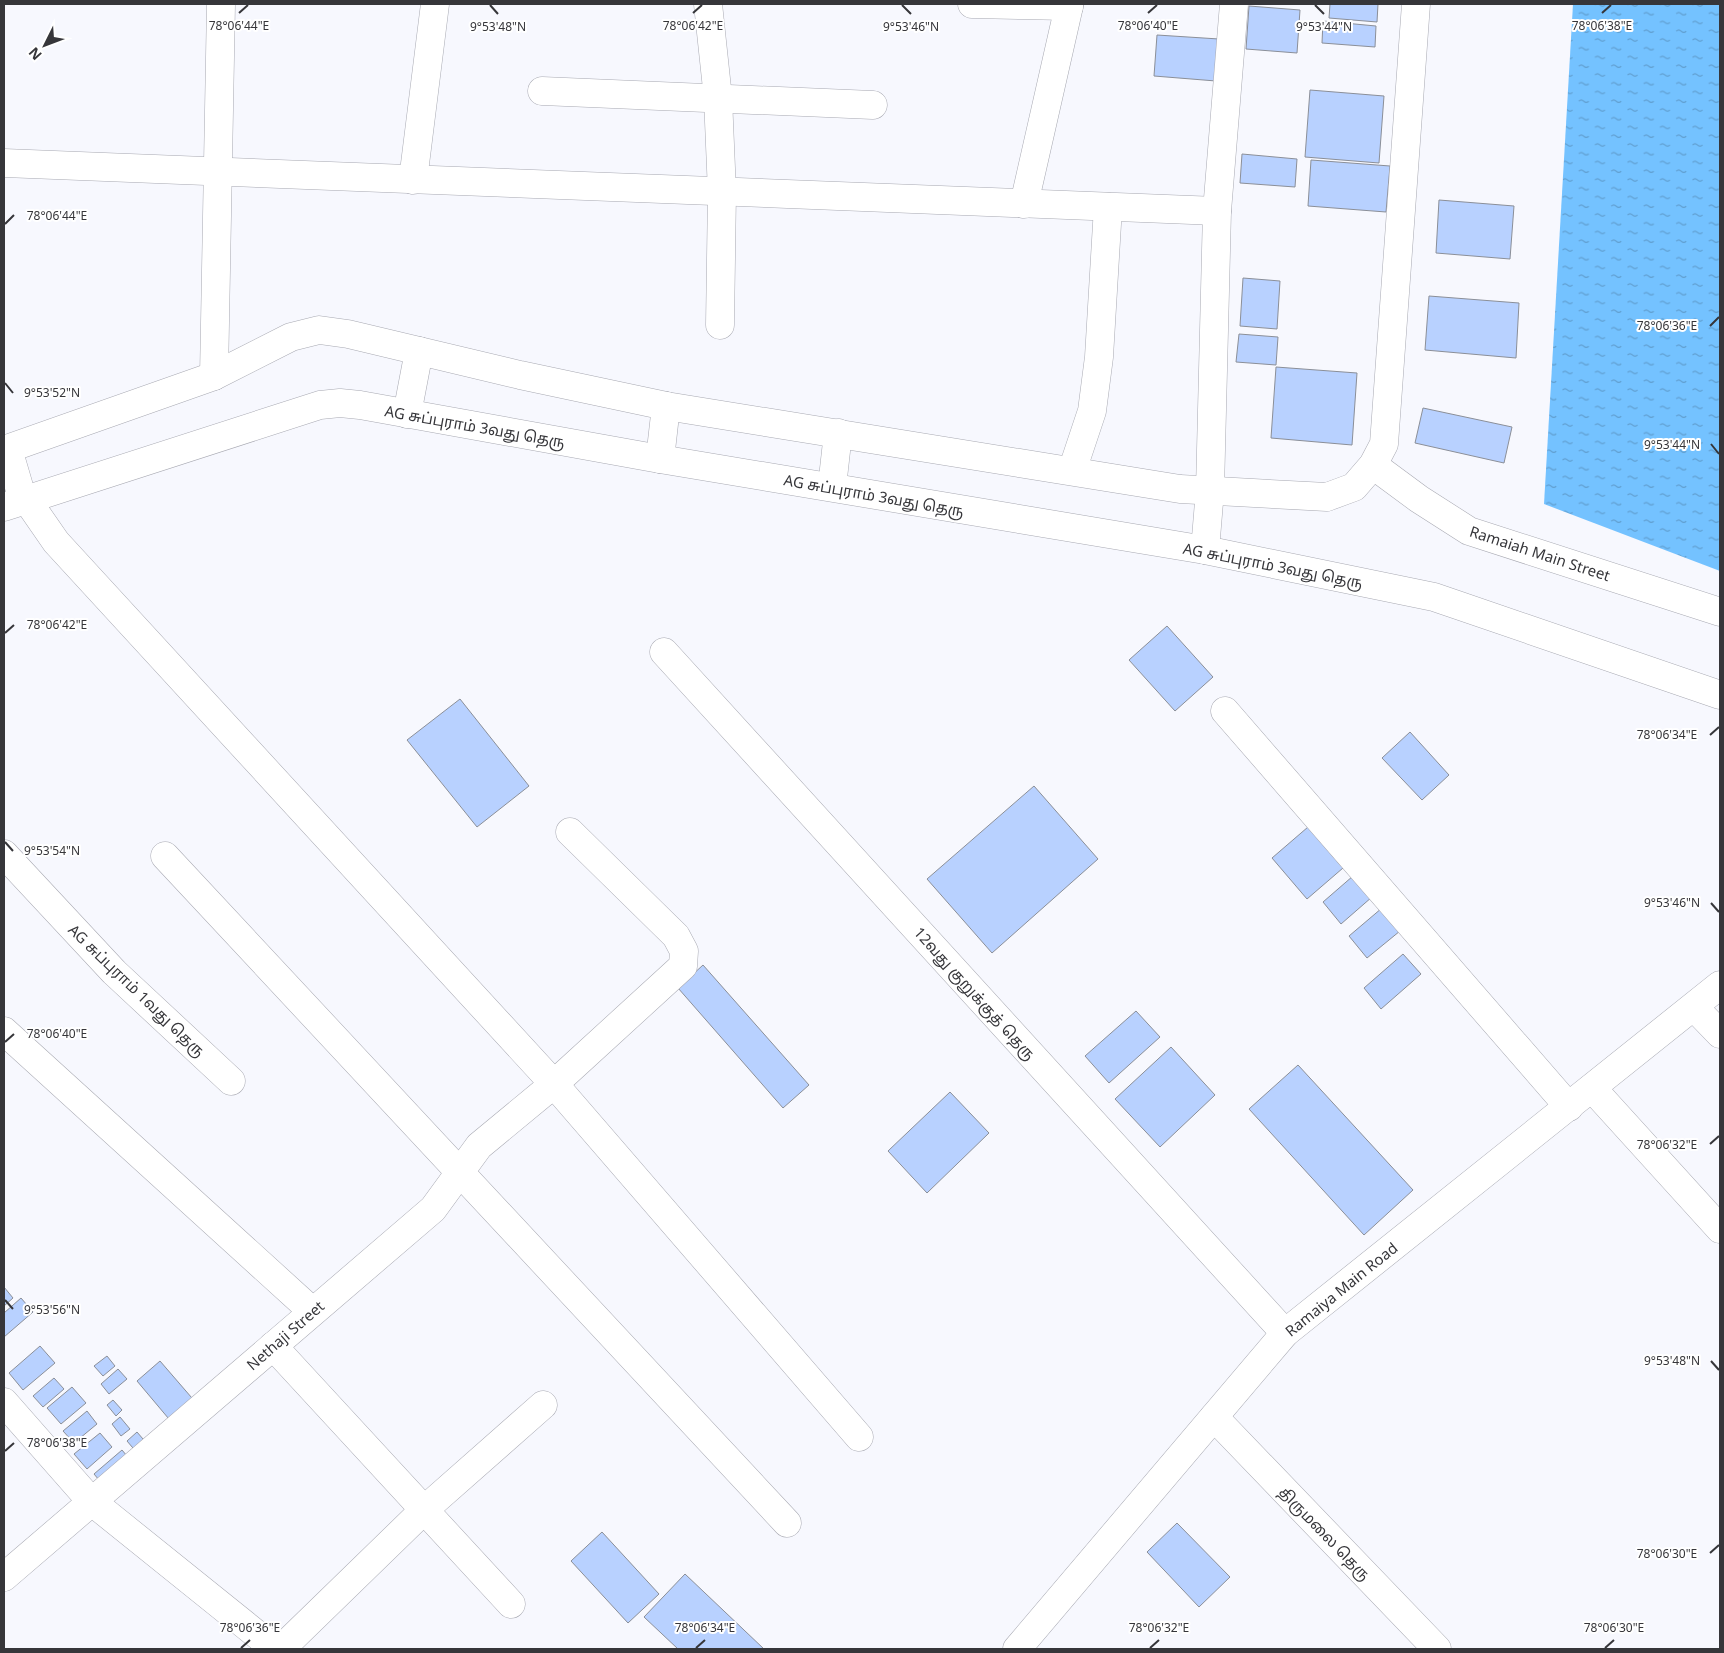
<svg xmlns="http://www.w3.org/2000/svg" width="1724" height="1653" viewBox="0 0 1724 1653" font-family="'Noto Sans','Noto Sans Tamil',sans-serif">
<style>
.water{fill:url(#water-ripples)}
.building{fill:#b8d1ff;stroke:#8b8f98}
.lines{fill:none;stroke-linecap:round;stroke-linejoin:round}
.minor-casing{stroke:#a8a9b2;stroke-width:29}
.minor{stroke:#fff;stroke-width:28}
.ticks{fill:none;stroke:#36363a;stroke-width:2}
.labels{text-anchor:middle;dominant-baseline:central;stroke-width:4;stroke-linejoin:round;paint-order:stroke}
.street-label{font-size:15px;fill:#36363a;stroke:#fff}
.ticks-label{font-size:12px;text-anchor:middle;fill:#36363a;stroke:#fff;stroke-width:4;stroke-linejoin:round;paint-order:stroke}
</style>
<defs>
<pattern id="water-ripples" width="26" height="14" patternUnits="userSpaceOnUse" patternTransform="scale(1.25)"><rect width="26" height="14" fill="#74c2ff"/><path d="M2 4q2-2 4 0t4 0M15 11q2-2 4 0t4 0" fill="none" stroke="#609ecf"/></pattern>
</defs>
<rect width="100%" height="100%" fill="#f7f8fe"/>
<path class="water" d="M1573,4H1720V571L1544,504Z"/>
<g class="building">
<path d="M1330,4H1378L1377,22L1329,18Z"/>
<path d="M1249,6L1300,10L1297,53L1246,49Z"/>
<path d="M1323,21L1376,26L1375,47L1322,43Z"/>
<path d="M1157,35L1219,39L1216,81L1154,76Z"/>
<path d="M1310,90L1384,96L1379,163L1305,157Z"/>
<path d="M1242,154L1297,159L1295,187L1240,183Z"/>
<path d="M1311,160L1390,166L1386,212L1308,206Z"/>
<path d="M1439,200L1514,206L1510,259L1436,253Z"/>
<path d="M1243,278L1280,281L1277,329L1240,326Z"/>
<path d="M1429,296L1519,303L1516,358L1425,350Z"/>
<path d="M1239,334L1278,337L1276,365L1236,362Z"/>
<path d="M1276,367L1357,373L1352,445L1271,438Z"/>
<path d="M1423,408L1512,427L1504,463L1415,443Z"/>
<path d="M1167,626L1213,677L1175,711L1129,660Z"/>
<path d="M460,699L529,786L477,827L407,740Z"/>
<path d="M1410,732L1449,775L1422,800L1382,758Z"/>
<path d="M1034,786L1098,859L992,953L927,879Z"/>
<path d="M1308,827L1343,868L1307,899L1272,858Z"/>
<path d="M1353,876L1372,897L1341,924L1323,902Z"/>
<path d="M1382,908L1400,931L1367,958L1349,936Z"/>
<path d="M1403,954L1421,974L1381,1009L1364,988Z"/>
<path d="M703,965L809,1085L783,1108L678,988Z"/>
<path d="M1136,1011L1160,1037L1109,1083L1085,1056Z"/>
<path d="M1171,1047L1215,1095L1160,1147L1115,1099Z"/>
<path d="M1298,1065L1413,1190L1364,1235L1249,1109Z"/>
<path d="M950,1092L989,1133L927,1193L888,1151Z"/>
<path d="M4,1287L13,1298L4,1306Z"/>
<path d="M21,1298L33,1312L4,1337V1313Z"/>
<path d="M40,1346L55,1363L23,1390L9,1373Z"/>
<path d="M107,1356L115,1366L103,1376L94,1366Z"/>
<path d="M160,1361L198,1405L174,1425L137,1381Z"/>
<path d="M118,1369L127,1379L109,1394L101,1384Z"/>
<path d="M54,1378L64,1389L43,1407L33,1396Z"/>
<path d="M72,1387L86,1403L61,1424L47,1408Z"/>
<path d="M113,1400L122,1410L116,1416L107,1405Z"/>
<path d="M87,1411L97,1424L74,1443L63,1431Z"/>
<path d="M120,1417L130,1429L121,1436L112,1424Z"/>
<path d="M137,1432L149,1446L138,1454L127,1441Z"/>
<path d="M100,1433L112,1447L87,1469L74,1454Z"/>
<path d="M122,1450L132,1462L104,1486L94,1474Z"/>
<path d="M1177,1523L1230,1577L1199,1607L1147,1552Z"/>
<path d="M602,1532L659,1594L628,1623L571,1561Z"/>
<path d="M685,1574L764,1649H678L644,1617Z"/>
</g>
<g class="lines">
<g class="minor-casing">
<g id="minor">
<path d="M708,4L718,98L722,192L720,325"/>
<path d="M972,4L1069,6V4"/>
<path d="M542,91L873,105"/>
<path d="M4,163L1217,211L1234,4"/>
<path d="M413,180L435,4"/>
<path d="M1024,204L1069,6"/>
<path d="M214,376L221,4"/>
<path d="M407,414L419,351"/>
<path d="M8,449L20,490L56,542L554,1084L859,1437"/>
<path d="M4,450L214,376L291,337L319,330L348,334L520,375L666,406L1180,489L1327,497L1354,487L1373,465L1384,444L1416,4"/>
<path d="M660,459L666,406"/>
<path d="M1373,465L1419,499L1469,531L1720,612"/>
<path d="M1072,471L1092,411L1099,357L1108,207"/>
<path d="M832,487L838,433"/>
<path d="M4,507L320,405L340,403L360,405L660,459L1205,550L1434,597L1720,695"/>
<path d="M1205,550L1210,490L1217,211"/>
<path d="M664,652L1285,1333"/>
<path d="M1225,711L1569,1107"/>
<path d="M4,854L114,972L231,1081"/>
<path d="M165,856L787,1523"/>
<path d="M1694,1007L1720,1034"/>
<path d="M4,1031L312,1311"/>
<path d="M1592,1088L1720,1229"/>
<path d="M273,1346L511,1604"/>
<path d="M4,1402L91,1501L275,1649"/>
<path d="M1214,1417L1437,1649"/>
<path d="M4,1577L433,1209L479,1146L554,1084L683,966L684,951L676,936L570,832"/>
<path d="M281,1649L424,1510L543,1405"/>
<path d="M1017,1649L1285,1333L1720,985"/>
</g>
</g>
<use href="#minor" class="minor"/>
</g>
<path class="ticks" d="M490,5L498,14M902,5L911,14M1315,5L1324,14M239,13L248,5M693,13L702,5M1148,13L1157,5M1602,13L1611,5M5,224L14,215M1710,326L1719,317M5,383L13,393M1711,444L1719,454M5,633L14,625M1710,735L1719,727M5,842L13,851M1711,903L1719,912M5,1042L14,1034M1710,1144L1719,1136M5,1300L13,1309M1711,1361L1719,1370M5,1451L14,1443M1710,1553L1719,1545M241,1648L250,1640M696,1648L705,1640M1150,1648L1159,1640M1605,1648L1614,1640"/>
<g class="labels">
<g class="street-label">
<text transform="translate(475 426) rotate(10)">AG சுப்புராம் 3வது தெரு</text>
<text transform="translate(874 495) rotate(10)">AG சுப்புராம் 3வது தெரு</text>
<text transform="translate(1540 553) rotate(18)">Ramaiah Main Street</text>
<text transform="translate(1273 565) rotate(11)">AG சுப்புராம் 3வது தெரு</text>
<text transform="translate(137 990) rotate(44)">AG சுப்புராம் 1வது தெரு</text>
<text transform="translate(975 993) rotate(48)">12வது குறுக்குத் தெரு</text>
<text transform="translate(1341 1289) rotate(-39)">Ramaiya Main Road</text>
<text transform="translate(285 1335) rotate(-41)">Nethaji Street</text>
<text transform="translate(1325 1533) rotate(46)">திருமலை தெரு</text>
</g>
</g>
<g class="ticks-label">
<text x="239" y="30">78°06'44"E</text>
<text x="693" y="30">78°06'42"E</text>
<text x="1148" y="30">78°06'40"E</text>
<text x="1602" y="30">78°06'38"E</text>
<text x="1324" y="31">9°53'44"N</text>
<text x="498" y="31">9°53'48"N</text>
<text x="911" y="31">9°53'46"N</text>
<text x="57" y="220">78°06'44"E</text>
<text x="1667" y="330">78°06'36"E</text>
<text x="52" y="397">9°53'52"N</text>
<text x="1672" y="449">9°53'44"N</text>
<text x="57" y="629">78°06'42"E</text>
<text x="1667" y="739">78°06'34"E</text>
<text x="52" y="855">9°53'54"N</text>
<text x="1672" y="907">9°53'46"N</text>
<text x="57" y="1038">78°06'40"E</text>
<text x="1667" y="1149">78°06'32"E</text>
<text x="52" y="1314">9°53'56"N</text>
<text x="1672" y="1365">9°53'48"N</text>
<text x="57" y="1447">78°06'38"E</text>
<text x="1667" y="1558">78°06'30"E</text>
<text x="250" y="1632">78°06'36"E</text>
<text x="705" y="1632">78°06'34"E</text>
<text x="1159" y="1632">78°06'32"E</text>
<text x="1614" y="1632">78°06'30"E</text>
</g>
<rect width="1724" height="1653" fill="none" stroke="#36363a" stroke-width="10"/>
<g transform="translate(45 45) rotate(228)" stroke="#ffffff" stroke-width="4" paint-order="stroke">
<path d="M0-4L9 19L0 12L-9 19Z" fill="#36363a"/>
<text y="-8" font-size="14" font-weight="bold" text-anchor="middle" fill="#36363a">N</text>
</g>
</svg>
